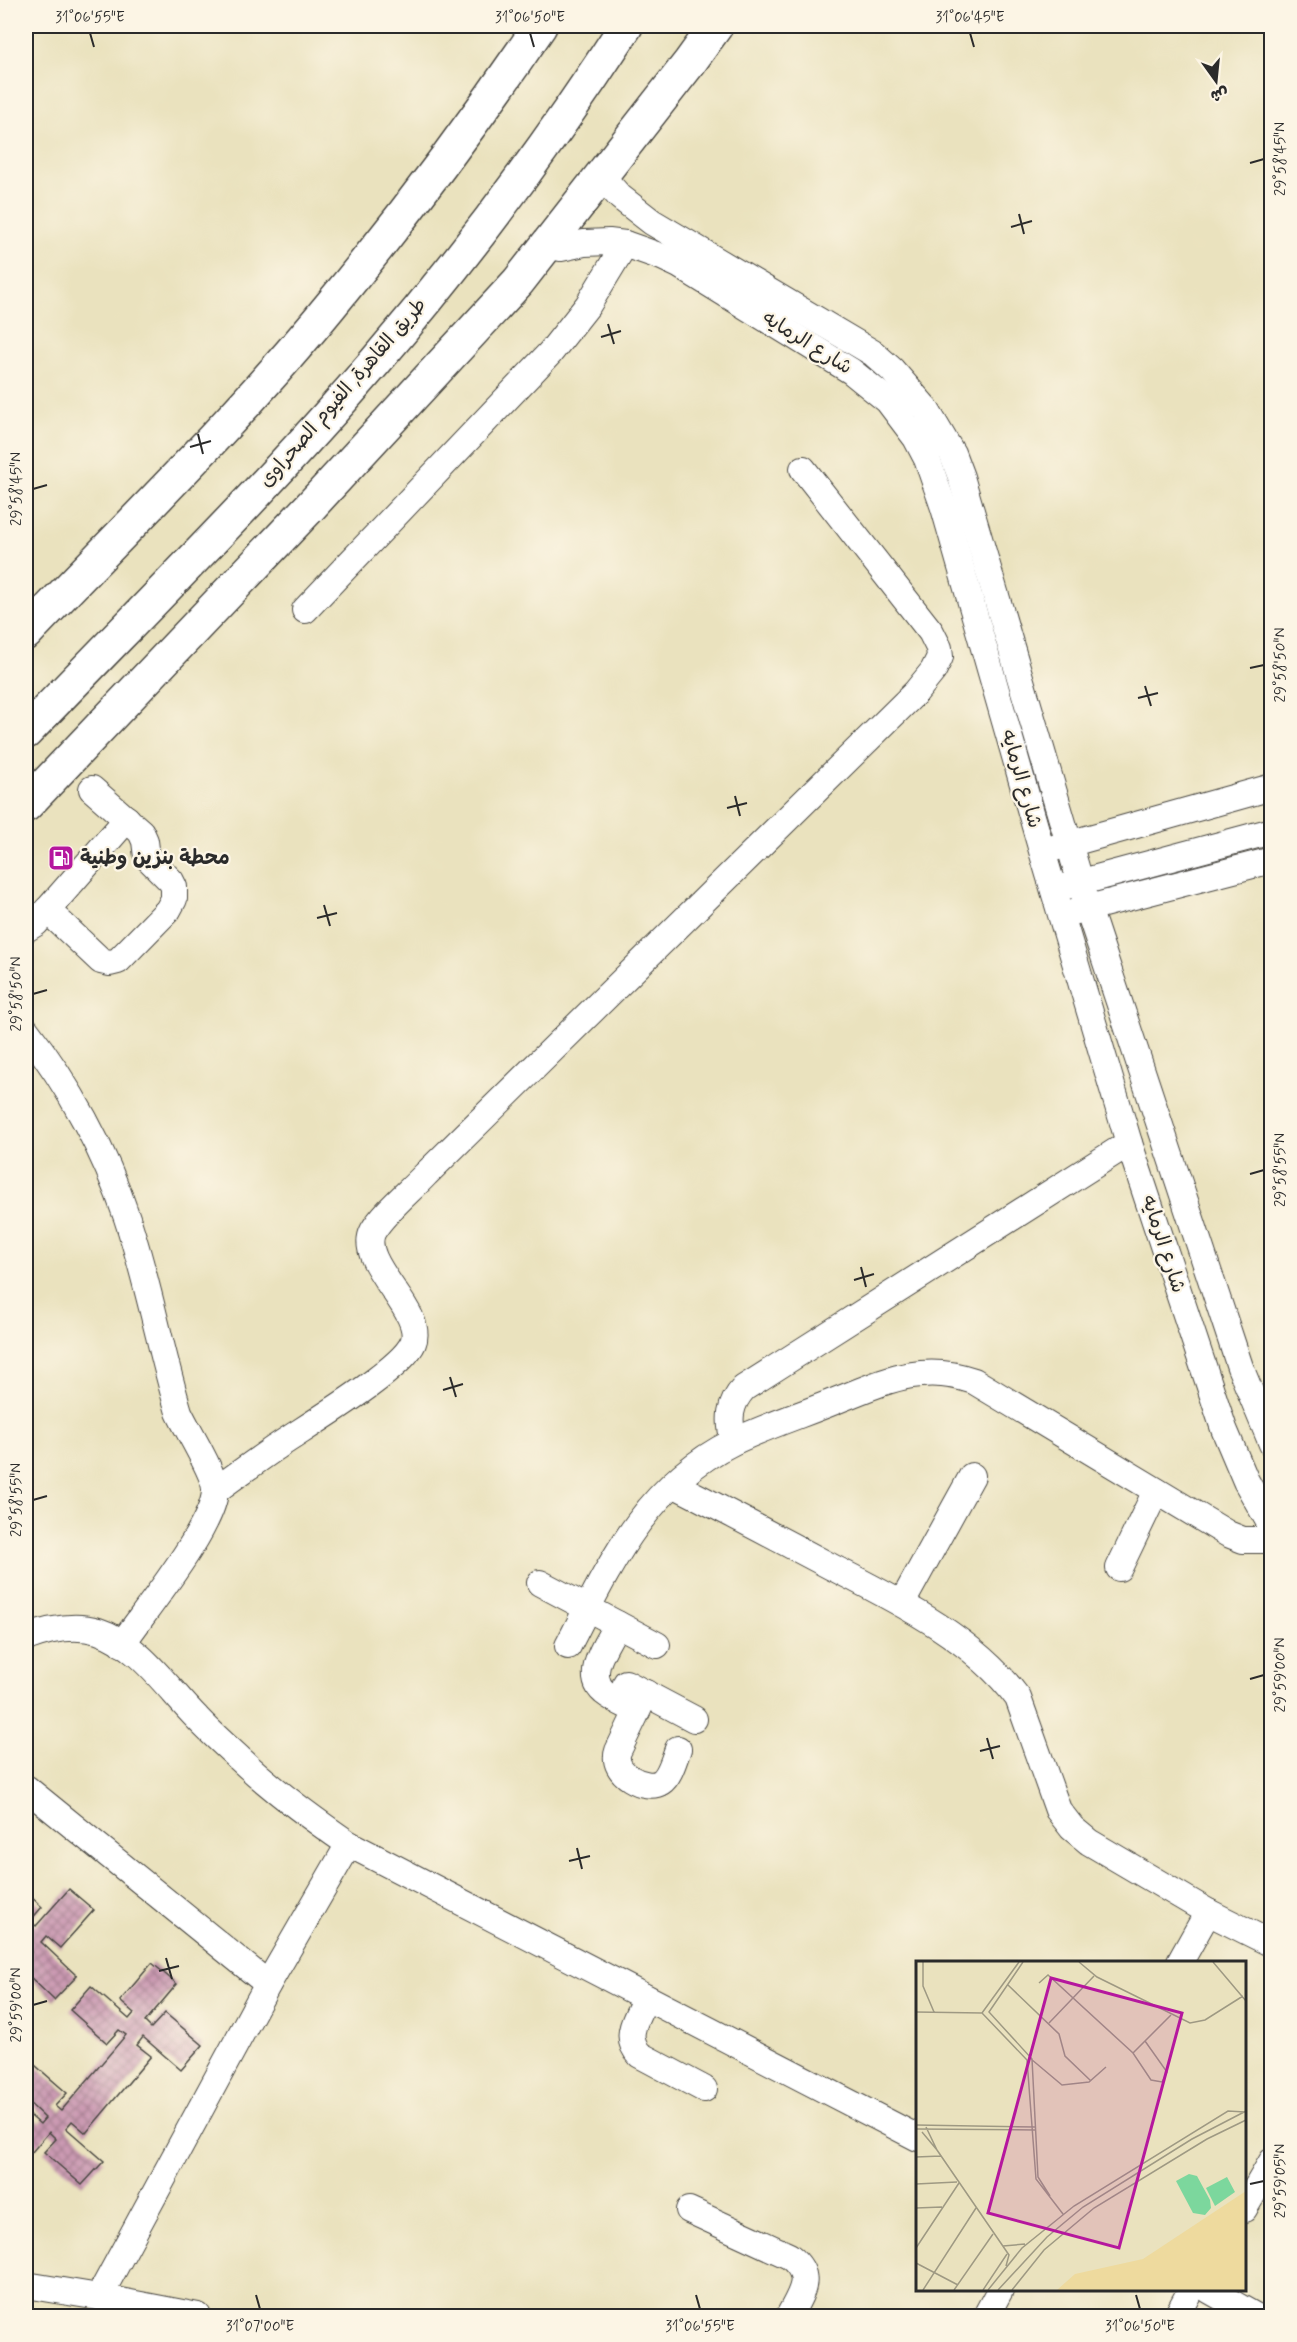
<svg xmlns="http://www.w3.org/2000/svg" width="1297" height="2342" viewBox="0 0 1297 2342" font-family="Mynerve,'Playpen Sans Arabic',sans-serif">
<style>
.building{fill:url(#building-cross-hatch)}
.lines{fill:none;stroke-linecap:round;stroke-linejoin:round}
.minor-casing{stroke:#484641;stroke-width:28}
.major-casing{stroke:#484641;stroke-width:36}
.highway-casing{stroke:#484641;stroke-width:36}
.minor{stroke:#fff;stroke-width:26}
.major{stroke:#fff;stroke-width:33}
.highway{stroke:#fff;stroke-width:33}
.ticks{fill:none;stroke:#2b2b2b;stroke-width:2}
.labels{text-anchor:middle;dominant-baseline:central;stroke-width:4.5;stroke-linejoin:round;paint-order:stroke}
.street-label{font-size:20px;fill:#2b2b2b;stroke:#fcf5e5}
.poi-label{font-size:20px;font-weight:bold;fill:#2b2b2b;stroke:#fcf5e5;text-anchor:start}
.inset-road{fill:none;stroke:#9e9983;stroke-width:1.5}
.view{fill:#b5179e;fill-opacity:0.15;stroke:#b5179e;stroke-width:3}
.inset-edge{fill:none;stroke:#2b2b2b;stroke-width:3}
.neatline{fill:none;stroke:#2b2b2b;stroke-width:2}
.ticks-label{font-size:15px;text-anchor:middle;fill:#2b2b2b}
</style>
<defs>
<pattern id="building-cross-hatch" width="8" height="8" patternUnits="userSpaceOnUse" patternTransform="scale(1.5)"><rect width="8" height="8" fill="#cb9ab2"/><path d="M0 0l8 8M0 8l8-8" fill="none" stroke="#a57e91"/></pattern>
</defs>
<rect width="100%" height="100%" fill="#fcf5e5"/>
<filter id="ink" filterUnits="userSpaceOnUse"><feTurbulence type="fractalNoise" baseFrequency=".0167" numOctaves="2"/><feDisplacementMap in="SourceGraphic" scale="12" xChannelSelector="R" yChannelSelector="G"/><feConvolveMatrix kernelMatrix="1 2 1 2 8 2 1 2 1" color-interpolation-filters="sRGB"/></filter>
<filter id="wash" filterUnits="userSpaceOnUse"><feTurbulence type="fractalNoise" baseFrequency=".008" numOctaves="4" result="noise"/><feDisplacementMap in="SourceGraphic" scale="24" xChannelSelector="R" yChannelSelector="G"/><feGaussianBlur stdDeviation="1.35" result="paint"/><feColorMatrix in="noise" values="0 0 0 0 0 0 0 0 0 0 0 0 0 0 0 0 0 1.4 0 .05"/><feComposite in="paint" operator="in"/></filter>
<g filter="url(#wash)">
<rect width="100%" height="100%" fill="#eae2be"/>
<g id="blocks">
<g class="building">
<path d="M69,1889L94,1910L60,1948L46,1936L41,1942L77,1976L54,2000L26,1973V1958L31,1952L26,1948V1892L42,1907L30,1921L36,1926Z"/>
<path d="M152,1963L177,1984L145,2022L151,2028L165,2013L203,2045L181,2070L143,2037L137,2045L151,2056L86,2133L72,2121L66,2128L104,2161L82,2185L44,2152L56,2139L49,2132L26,2159V2112L40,2124L45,2118L26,2100V2065L29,2060L67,2093L55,2106L61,2111L126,2035L119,2030L107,2043L70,2010L91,1986L129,2019L134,2013L120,2001Z"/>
</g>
</g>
</g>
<g filter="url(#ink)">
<use href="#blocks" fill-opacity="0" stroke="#484641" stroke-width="1.5"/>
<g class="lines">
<g class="minor-casing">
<g id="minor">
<path d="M602,177L620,197L652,222L873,353L892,370L926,409L952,453L961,477L1088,908L1240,1367L1272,1444"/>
<path d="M548,245L561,248L584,243L609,242L625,244L662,257L679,265L851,371L888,401L916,438L927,459L944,508L1042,851L1129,1143L1224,1429L1246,1481L1272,1527"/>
<path d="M305,610L550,353L588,305L625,244"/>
<path d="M1054,848L1272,787"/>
<path d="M1063,887L1272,831"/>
<path d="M47,910L101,961L110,963L118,961L168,910L174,899V887L171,881L147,857L145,841L141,832L92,789"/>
<path d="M1073,912L1272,860"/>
<path d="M26,929L36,923L127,819"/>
<path d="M26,1030C69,1085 105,1151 127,1218C148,1281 160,1348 179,1412C187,1430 216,1475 215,1491C214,1526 144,1612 122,1644"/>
<path d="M734,1441C728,1420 729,1404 744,1388L1129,1143"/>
<path d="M673,1484C724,1510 775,1537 826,1564C894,1599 972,1636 1018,1698L1058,1810L1072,1828L1089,1842L1208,1912L1272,1944"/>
<path d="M215,1491C235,1476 255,1462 275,1448C304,1428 401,1371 413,1343C426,1311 356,1263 373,1231C384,1212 410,1191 426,1174L916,692L933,671L940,657L939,648L931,632L803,469"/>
<path d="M1119,1568L1156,1491"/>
<path d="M540,1583L657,1645"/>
<path d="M902,1603L972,1476"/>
<path d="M617,1624C608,1642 583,1674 604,1692C614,1700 626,1705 637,1711"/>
<path d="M26,1638C47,1630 75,1624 98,1631C139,1644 168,1689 197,1718C211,1733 226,1746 240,1759C274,1791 311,1818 349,1844L918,2138"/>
<path d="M568,1646C610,1564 646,1485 733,1442C766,1426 801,1415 835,1401C884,1382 921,1362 974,1381L1228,1534L1243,1540H1272"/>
<path d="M626,1683L694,1719"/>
<path d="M646,1693L618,1751C610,1773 646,1792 661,1782C670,1776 674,1759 678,1749"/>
<path d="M26,1788L268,1984"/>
<path d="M1180,1962L1208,1912"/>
<path d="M646,1998C637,2017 622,2037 640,2055L704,2089"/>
<path d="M1244,2209L1272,2161"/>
<path d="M689,2210L789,2256C815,2276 801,2293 789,2316"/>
<path d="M26,2285L99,2297L198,2316"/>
<path d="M1209,2290L1255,2316"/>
<path d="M99,2297L268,1984L349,1844"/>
<path d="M986,2316L1000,2290"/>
<path d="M1177,2316L1191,2290"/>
</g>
</g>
<g class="major-casing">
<path id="major" d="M26,805L309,508L518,282L690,62L716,26"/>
</g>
<g class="highway-casing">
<g id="highway">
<path d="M26,633C129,525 237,420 331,305C405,215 475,122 540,26"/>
<path d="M26,732C143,610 264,491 375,362C466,256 550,143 626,26"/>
</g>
</g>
<use href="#minor" class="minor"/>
<use href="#major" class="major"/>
<use href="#highway" class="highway"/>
</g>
</g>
<path class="ticks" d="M90,33L94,47M530,33L534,47M970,33L974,47M1250,163L1264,159M1019,214L1024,234M1011,227L1032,221M608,324L614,344M601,337L621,331M198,434L203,454M190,447L211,441M33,489L47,485M1250,668L1264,665M1145,686L1151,706M1138,698L1158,693M735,796L740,816M727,808L747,803M324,905L330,926M317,918L337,913M33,994L47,990M1250,1174L1264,1170M861,1267L866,1287M854,1280L874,1274M450,1377L456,1397M443,1390L463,1384M33,1500L47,1496M1250,1679L1264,1675M987,1738L993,1759M980,1751L1000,1746M577,1848L582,1869M569,1861L590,1856M166,1958L172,1979M159,1971L179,1966M33,2005L47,2001M1250,2184L1264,2181M256,2295L260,2309M696,2295L700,2309M1136,2295L1140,2309"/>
<defs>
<g id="fuel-square" transform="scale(1.35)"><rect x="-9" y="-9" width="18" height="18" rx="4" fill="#b5179e" stroke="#fcf5e5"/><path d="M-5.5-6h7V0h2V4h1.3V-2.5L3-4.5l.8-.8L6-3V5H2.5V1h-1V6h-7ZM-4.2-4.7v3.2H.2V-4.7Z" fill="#fff"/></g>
</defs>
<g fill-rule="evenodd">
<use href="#fuel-square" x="61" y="858"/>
</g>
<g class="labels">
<g class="street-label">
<text transform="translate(807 343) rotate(32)">شارع الرمايه</text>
<text transform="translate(343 393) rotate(-49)">طريق القاهرة, الفيوم الصحراوى</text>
<text transform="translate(1021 779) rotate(74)">شارع الرمايه</text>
<text transform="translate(1163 1244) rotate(72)">شارع الرمايه</text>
</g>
<g class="poi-label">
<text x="80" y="858">محطة بنزين وطنية</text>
</g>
</g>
<g transform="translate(916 1961)">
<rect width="330" height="330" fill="#eae2be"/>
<path d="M273,213L281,215L294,239L295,247L289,254L277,252L260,220ZM311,216L319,231L299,245L290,227Z" fill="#7cd79d"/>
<path d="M330,230V329H141L159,313L227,298Z" fill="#eeda9e"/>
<path class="inset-road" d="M7,1V25L18,51M103,1L66,52L111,99L120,218L147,253M107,1L73,51L116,98L122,216L134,235M163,1L181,16L274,62L289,59L327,35M297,1L330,40M123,22L132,14L217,92L235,119L246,121L251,111L229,80M92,24L143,73L149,95L175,120M0,51L66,52M133,62L178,15M217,92L255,54M115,98L146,124L173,121L190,106M0,164L119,166M10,166L21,189L93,294L90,305M0,168L119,169M6,171L21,189M0,196L25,195M0,223L41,221M0,247L26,246M87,285L109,283M0,287L43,222M0,302L42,324M7,329L60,247M38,329L77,273M67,329L91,293M72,329L106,287L158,245L312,150L329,151M82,329L131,276L167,246L276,178L330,150M96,329L128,289L178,247L291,178L330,159"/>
<path class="view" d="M135,17L266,52L203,287L72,252Z"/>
<rect width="330" height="330" class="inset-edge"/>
</g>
<rect width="1297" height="2342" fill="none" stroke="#fcf5e5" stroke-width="66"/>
<g transform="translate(1216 81) rotate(165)" stroke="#fcf5e5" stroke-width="4.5" paint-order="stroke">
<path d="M0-4.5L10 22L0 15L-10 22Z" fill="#2b2b2b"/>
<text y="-9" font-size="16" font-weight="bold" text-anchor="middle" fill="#2b2b2b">ش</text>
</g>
<rect x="33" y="33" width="1231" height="2276" class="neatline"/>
<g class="ticks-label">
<text x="90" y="22">31°06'55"E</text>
<text x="530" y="22">31°06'50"E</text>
<text x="970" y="22">31°06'45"E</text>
<text transform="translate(1280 159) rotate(-90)" y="5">29°58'45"N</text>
<text transform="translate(16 489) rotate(-90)" y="5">29°58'45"N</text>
<text transform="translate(1280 665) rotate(-90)" y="5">29°58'50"N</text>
<text transform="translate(16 994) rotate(-90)" y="5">29°58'50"N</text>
<text transform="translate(1280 1170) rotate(-90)" y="5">29°58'55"N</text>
<text transform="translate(16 1500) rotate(-90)" y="5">29°58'55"N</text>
<text transform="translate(1280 1675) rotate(-90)" y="5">29°59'00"N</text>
<text transform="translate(16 2005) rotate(-90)" y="5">29°59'00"N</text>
<text transform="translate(1280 2181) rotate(-90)" y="5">29°59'05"N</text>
<text x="260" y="2331">31°07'00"E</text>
<text x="700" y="2331">31°06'55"E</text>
<text x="1140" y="2331">31°06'50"E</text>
</g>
</svg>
